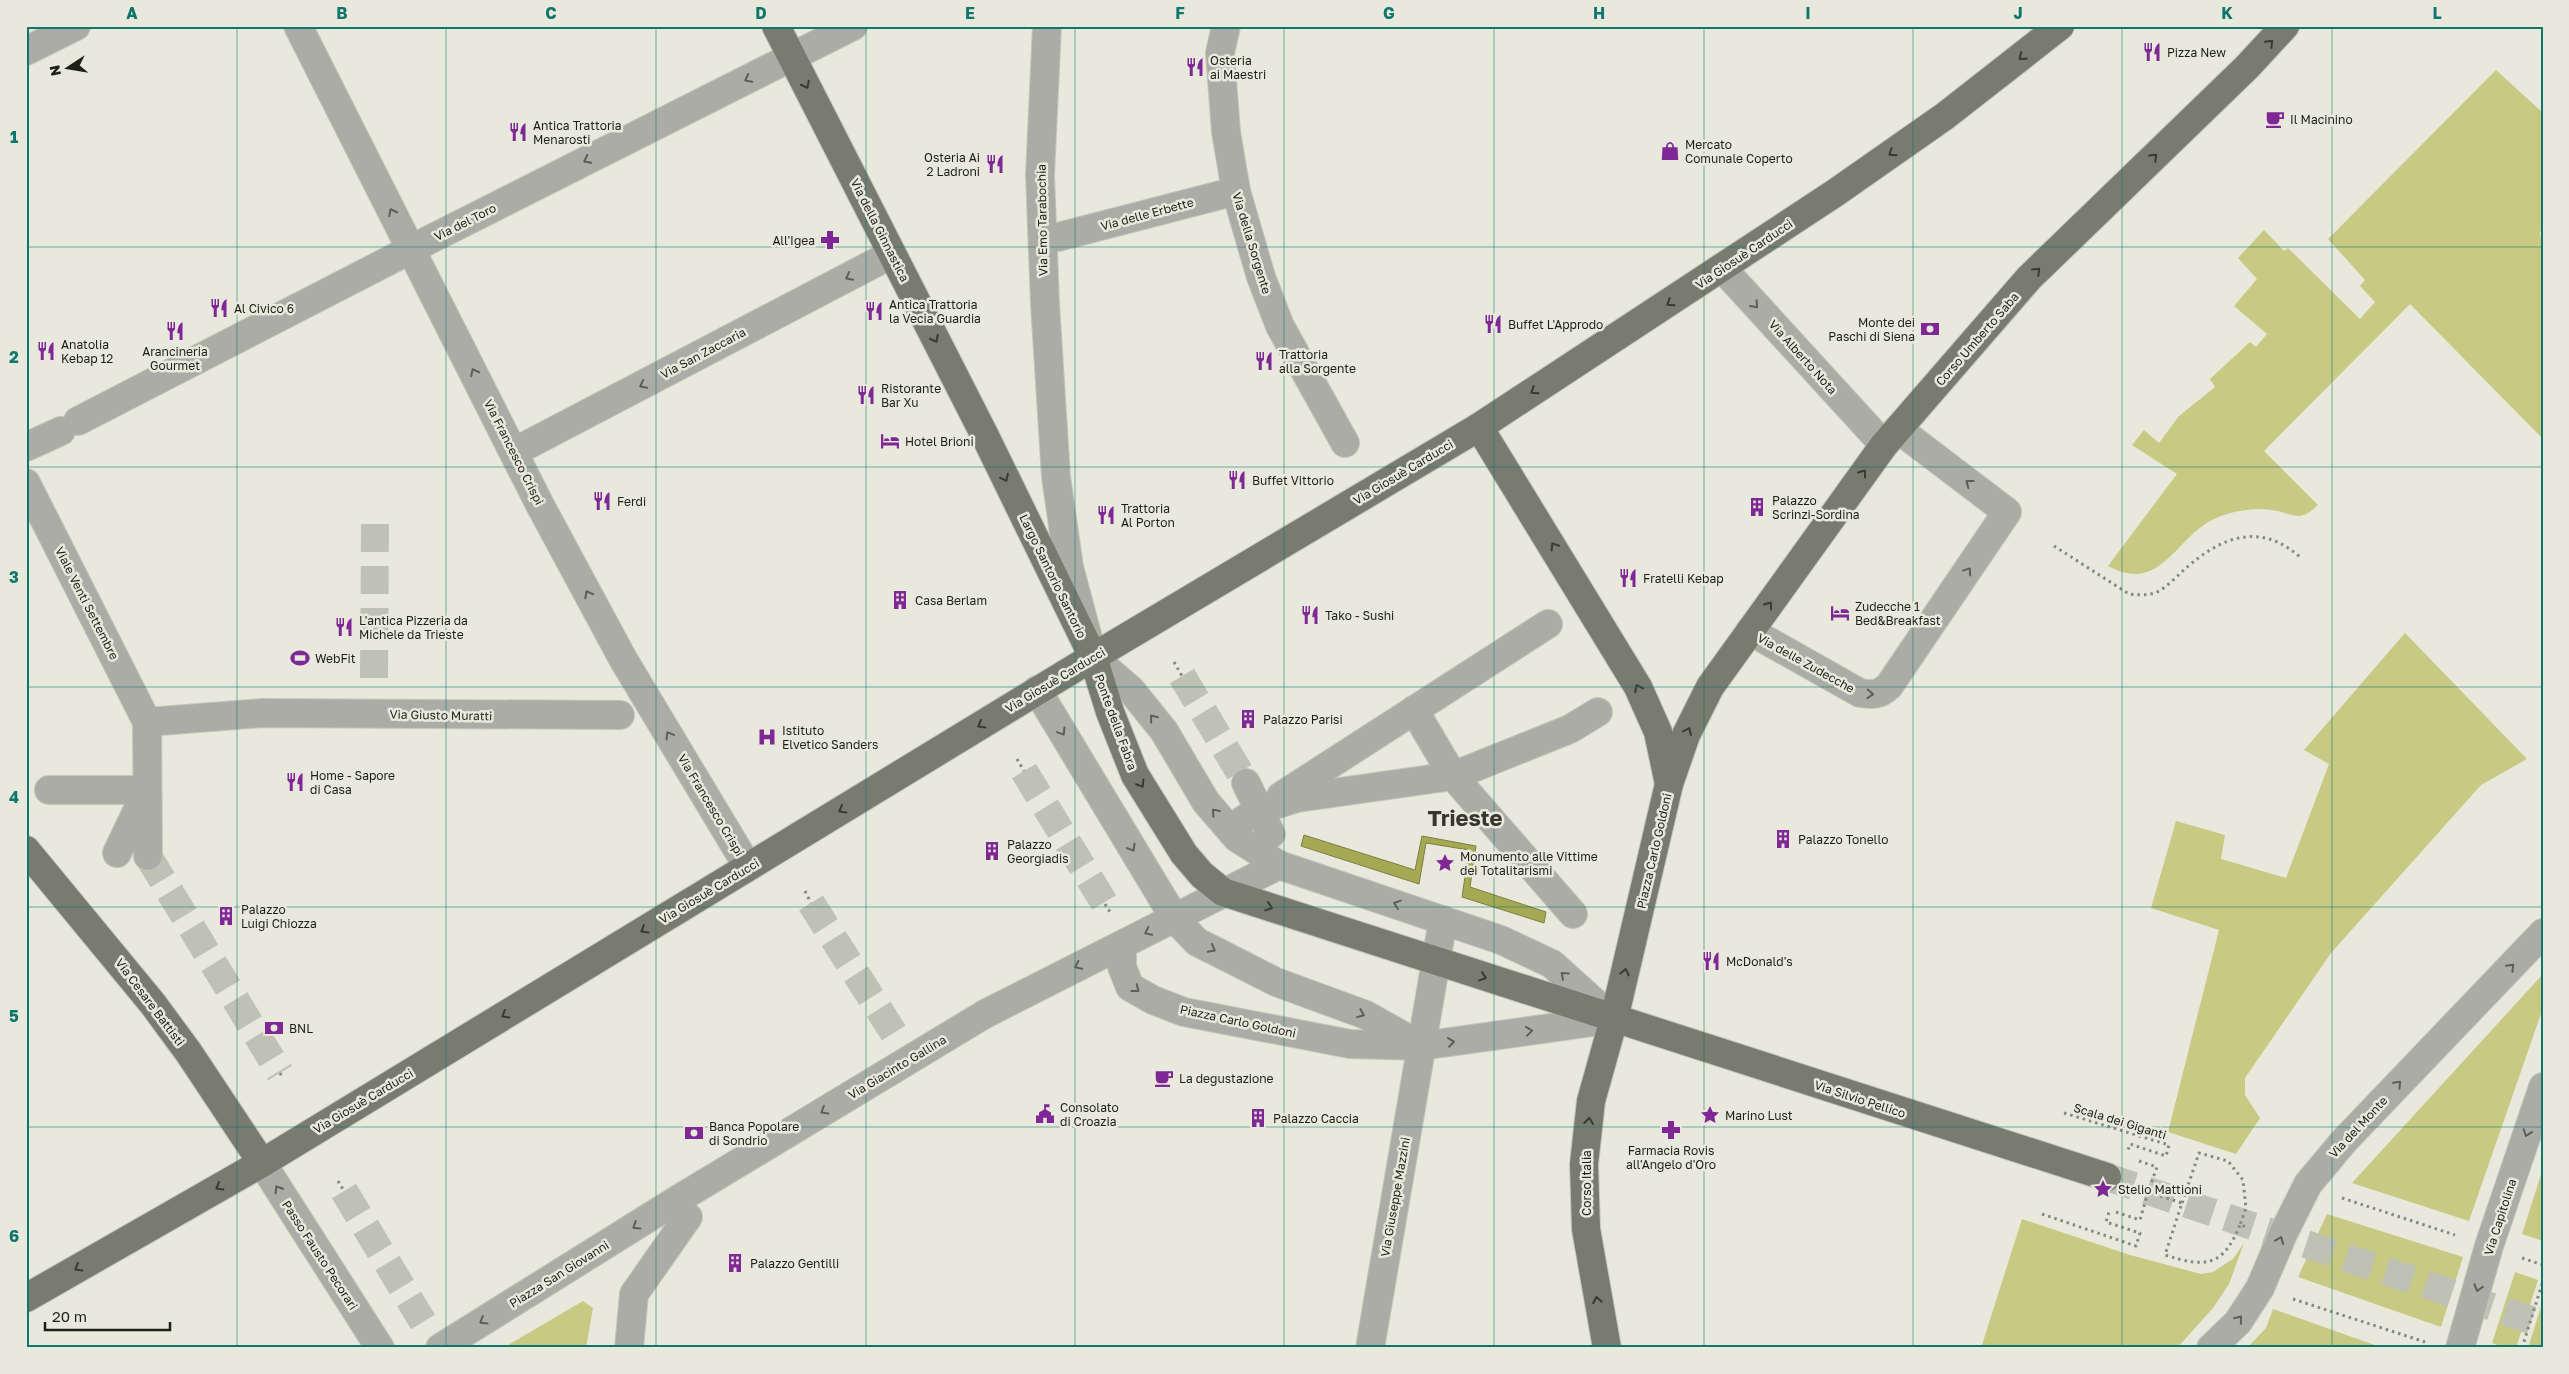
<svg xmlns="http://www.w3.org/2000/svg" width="2569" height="1374" viewBox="0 0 2569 1374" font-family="'Golos Text',sans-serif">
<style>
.green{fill:#c8c982}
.water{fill:#a7a853;stroke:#7e7f42}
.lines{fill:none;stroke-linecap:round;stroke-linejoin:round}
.minor-tunnel{stroke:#c0c1b5;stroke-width:28;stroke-dasharray:28 14;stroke-linecap:butt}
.major-tunnel{stroke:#c0c1b5;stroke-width:28;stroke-dasharray:28 14;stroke-linecap:butt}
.minor-casing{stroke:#c4c5b9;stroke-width:30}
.major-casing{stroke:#c4c5b9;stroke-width:30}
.path{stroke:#87887e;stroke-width:3;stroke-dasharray:2.5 4;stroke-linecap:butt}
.minor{stroke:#abaca6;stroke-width:28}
.major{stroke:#797a70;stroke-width:28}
.oneway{stroke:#3a3a34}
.oneway2{stroke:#5e5e59}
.grid{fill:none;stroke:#0f766e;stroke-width:1;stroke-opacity:0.55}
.labels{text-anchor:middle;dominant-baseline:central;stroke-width:5;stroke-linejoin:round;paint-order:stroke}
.poi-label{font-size:12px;fill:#1f1f1a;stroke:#e8e9dc;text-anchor:start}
.street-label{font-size:12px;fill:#1f1f1a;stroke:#e8e9dc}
.town-label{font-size:22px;font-weight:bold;fill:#36362c;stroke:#e8e9dc}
.neatline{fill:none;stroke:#0f766e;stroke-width:2}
.grid-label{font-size:16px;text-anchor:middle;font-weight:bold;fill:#0f766e}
</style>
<rect width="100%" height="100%" fill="#e8e9dc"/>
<g class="green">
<path d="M2496,70L2543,113V225L2540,233L2543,253V439L2410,304L2264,451L2318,505C2312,510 2307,516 2298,516C2290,515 2281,511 2272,510C2254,507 2233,511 2216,518C2175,536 2162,595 2108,566L2177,474L2132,445L2144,430L2159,443L2179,416L2215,387L2210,379L2250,342L2256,347L2267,334L2234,306L2257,279L2238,258L2264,230L2284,251L2288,248L2360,319L2375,302L2360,286L2365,280L2328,239Z"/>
<path d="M2405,633L2527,759L2481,785L2331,953L2245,1078V1095L2260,1118L2236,1154L2168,1132L2219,930L2151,908L2176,821L2225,835L2221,859L2286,878L2329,764L2304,750Z"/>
<path d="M2543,974V1008L2469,1221L2352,1183Z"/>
<path d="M2543,1168V1241L2522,1234Z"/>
<path d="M2327,1214L2463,1257L2441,1327L2298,1277Z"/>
<path d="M2022,1219L2130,1255L2201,1274L2213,1272L2233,1259L2244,1243L2229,1284L2213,1308L2177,1348H1981Z"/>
<path d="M2515,1272L2538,1280L2516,1348H2505L2492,1343Z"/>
<path d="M2543,1300V1348H2528Z"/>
<path d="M583,1301L593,1308L586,1348H503Z"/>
<path d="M2273,1309L2383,1348H2247L2266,1328Z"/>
</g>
<path class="water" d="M1304,835L1415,870L1422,836L1476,846L1470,887L1546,912L1544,923L1462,897L1469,850L1426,843L1419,884L1301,846Z"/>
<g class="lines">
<g class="minor-tunnel">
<path d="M1182,676L1246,783"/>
<path d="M374,678L375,524"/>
<path d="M1024,771L1105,904"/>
<path d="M148,856L280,1073"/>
<path d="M811,903L895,1035"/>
<path d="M344,1191L423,1322"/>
</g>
<path class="major-tunnel" d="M2107,1177L2543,1324"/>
<g class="minor-casing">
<g id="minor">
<path d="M298,26L540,505L623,659L748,867"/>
<path d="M1047,26L1040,175L1045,304L1056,477L1069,567L1093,657L1131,690L1164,731L1206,802L1237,838L1279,865L1501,940L1552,964L1613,1019"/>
<path d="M1226,26L1220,53L1226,132L1236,191L1261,277L1280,326L1345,443"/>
<path d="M26,51L76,26"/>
<path d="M1058,237L1236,191"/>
<path d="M1723,269L1884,445"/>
<path d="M78,421L429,240L853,26"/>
<path d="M26,447L61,431"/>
<path d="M514,452L892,254"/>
<path d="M26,483L147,722"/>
<path d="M1750,631L1860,693C1873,695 1879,695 1889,686L2007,512L1898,429"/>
<path d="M1037,690L1175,919L1197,942L1219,953L1276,982L1366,1015L1421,1046"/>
<path d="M1414,710L1453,776L1573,914"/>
<path d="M1246,783L1271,834"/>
<path d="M49,790H147L117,853"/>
<path d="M1281,796L1548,624"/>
<path d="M1243,820L1259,810L1297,798L1453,776L1570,729L1598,712"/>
<path d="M148,856L147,722L263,713L620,715"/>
<path d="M1122,945V967L1130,987L1153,1000L1184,1012L1350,1044L1421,1046L1614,1019"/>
<path d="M262,1163L380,1348"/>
<path d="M440,1348L677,1200L985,1014L1279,865"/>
<path d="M629,1348L634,1294L688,1217"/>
<path d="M1370,1348L1443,920"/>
<path d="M2211,1348L2238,1322L2260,1288L2283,1234L2308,1184L2344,1141L2543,933"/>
<path d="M2460,1348L2489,1246L2543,1087"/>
</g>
</g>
<g class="major-casing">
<g id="major">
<path d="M776,26L984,434L1093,657L1110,712L1135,775L1184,854L1202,875L1223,892L2107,1177"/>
<path d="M1479,427L1638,687L1658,732L1669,784"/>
<path d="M26,850L153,1004L189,1053L262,1163"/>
<path d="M26,1298L262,1163L1093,657L1479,427L1835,193L1945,116L2060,26"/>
<path d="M1607,1348L1586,1229L1584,1164L1591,1101L1614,1019L1669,784L1686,735L1710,687L1884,445L1898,429L2029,278L2247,67L2285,26"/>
</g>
</g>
<g class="path">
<path d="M2054,546L2129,594C2139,595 2150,596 2159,591C2169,585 2177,576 2185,569C2222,536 2260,522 2300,557"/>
<path d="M1174,662L1182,676"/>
<path d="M1017,759L1024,771"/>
<path d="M805,891L811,903"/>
<path d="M1105,904L1110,912"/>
<path d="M280,1073L283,1078"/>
<path d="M2064,1113L2169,1145L2166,1156L2130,1144L2128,1150"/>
<path d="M2139,1161L2157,1167L2148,1192L2182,1203L2165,1255C2205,1268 2223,1267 2240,1225"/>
<path d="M338,1181L344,1191"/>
<path d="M2342,1198L2455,1235"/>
<path d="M2182,1203L2199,1153L2228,1161L2243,1180L2246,1208L2240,1225L2247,1227"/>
<path d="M2116,1212L2140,1220L2148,1192"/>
<path d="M2042,1214L2136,1246L2140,1233L2106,1222L2109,1212"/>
<path d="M2522,1258L2543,1265"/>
<path d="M2293,1299L2425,1342"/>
<path d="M2522,1348L2543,1281"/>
</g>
<use href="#minor" class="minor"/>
<use href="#major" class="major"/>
</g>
<defs><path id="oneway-chevron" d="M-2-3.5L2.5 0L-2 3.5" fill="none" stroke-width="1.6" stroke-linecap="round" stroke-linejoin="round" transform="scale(1.25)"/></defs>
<g class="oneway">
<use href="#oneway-chevron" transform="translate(2270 43) rotate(-46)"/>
<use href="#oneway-chevron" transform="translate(2022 57) rotate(141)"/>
<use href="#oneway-chevron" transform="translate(806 85) rotate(63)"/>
<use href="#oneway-chevron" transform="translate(1892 153) rotate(145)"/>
<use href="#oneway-chevron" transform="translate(2154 157) rotate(-44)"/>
<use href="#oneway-chevron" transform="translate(2037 271) rotate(-44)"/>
<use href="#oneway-chevron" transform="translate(1670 303) rotate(147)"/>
<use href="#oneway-chevron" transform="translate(935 339) rotate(63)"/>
<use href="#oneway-chevron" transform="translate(1534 391) rotate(147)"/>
<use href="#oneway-chevron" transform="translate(1863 473) rotate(-54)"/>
<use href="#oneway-chevron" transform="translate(1005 478) rotate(64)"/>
<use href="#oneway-chevron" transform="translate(1554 546) rotate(-122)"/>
<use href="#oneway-chevron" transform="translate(1769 605) rotate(-54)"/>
<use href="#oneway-chevron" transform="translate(1638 688) rotate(-117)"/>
<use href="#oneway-chevron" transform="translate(981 725) rotate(149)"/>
<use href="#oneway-chevron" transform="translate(1688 731) rotate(-65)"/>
<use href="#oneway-chevron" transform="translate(1141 784) rotate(58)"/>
<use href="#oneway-chevron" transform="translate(842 810) rotate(149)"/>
<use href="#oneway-chevron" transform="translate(1269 907) rotate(18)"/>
<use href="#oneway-chevron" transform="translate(644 930) rotate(149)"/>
<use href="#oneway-chevron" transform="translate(1625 972) rotate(-77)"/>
<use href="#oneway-chevron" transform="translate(1483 977) rotate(18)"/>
<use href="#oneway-chevron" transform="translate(505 1015) rotate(149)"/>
<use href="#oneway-chevron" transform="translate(1589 1121) rotate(-83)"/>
<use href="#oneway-chevron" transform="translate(219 1187) rotate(150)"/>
<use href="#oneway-chevron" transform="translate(78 1268) rotate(150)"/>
<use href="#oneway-chevron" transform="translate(1597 1300) rotate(-100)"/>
</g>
<g class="oneway2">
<use href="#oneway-chevron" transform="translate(748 79) rotate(153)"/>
<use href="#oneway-chevron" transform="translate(587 160) rotate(153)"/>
<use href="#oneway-chevron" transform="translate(392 212) rotate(-117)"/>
<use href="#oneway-chevron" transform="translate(849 277) rotate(152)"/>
<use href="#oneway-chevron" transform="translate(1755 305) rotate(48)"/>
<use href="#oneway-chevron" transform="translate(474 372) rotate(-117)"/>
<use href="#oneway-chevron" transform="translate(643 385) rotate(152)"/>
<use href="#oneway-chevron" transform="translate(1969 483) rotate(-143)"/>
<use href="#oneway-chevron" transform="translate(1968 571) rotate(-56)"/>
<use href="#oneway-chevron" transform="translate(588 594) rotate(-118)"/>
<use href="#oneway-chevron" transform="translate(1870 694) rotate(3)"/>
<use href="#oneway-chevron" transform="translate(1153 718) rotate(-129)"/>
<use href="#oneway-chevron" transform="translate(1062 732) rotate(59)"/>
<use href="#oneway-chevron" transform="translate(669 735) rotate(-121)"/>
<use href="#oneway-chevron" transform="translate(1215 812) rotate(-131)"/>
<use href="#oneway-chevron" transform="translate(1132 848) rotate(59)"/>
<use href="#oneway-chevron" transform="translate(1397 904) rotate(-161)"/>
<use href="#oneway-chevron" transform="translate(1148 932) rotate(154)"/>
<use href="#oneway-chevron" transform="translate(1212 949) rotate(28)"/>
<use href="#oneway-chevron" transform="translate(1078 966) rotate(154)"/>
<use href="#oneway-chevron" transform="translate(2511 967) rotate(-46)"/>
<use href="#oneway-chevron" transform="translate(1564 975) rotate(-138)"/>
<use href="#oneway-chevron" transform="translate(1136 989) rotate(37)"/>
<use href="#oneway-chevron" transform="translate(1361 1014) rotate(22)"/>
<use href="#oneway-chevron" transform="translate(1529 1031) rotate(-7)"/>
<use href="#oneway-chevron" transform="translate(1451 1042) rotate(-8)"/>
<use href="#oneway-chevron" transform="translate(2398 1084) rotate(-46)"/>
<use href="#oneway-chevron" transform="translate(824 1111) rotate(149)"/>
<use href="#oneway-chevron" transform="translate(2527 1133) rotate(109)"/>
<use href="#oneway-chevron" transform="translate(278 1189) rotate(-122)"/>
<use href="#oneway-chevron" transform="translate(636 1226) rotate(148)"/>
<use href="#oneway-chevron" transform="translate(2280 1240) rotate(-67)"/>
<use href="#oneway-chevron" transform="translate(2478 1288) rotate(106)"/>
<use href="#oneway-chevron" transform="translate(2239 1319) rotate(-52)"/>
<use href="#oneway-chevron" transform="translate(483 1321) rotate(148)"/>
</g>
<path class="grid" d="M237,26V1348M446,26V1348M656,26V1348M866,26V1348M1075,26V1348M1284,26V1348M1494,26V1348M1704,26V1348M1913,26V1348M2122,26V1348M2332,26V1348M26,247H2543M26,467H2543M26,687H2543M26,907H2543M26,1127H2543"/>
<defs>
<g id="restaurant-bare" transform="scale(1.5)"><path d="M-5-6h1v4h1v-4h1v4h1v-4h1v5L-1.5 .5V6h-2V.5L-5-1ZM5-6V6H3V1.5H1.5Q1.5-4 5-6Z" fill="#7e2795" stroke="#e8e9dc" stroke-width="2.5" paint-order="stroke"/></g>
<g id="cafe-bare" transform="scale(1.5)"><path d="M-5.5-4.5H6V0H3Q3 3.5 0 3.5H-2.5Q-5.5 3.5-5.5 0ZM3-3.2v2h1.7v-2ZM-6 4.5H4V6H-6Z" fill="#7e2795" stroke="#e8e9dc" stroke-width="2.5" paint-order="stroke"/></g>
<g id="shop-bare" transform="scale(1.5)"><path d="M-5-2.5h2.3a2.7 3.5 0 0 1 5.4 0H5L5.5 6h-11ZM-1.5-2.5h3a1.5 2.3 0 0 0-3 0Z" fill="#7e2795" stroke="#e8e9dc" stroke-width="2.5" paint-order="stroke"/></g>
<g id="pharmacy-bare" transform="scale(1.5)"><path d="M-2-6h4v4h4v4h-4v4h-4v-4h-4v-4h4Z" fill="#7e2795" stroke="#e8e9dc" stroke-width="2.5" paint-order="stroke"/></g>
<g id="bank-bare" transform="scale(1.5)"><path d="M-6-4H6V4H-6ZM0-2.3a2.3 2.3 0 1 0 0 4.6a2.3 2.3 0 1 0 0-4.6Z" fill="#7e2795" stroke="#e8e9dc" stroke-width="2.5" paint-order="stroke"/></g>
<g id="hotel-bare" transform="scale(1.5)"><path d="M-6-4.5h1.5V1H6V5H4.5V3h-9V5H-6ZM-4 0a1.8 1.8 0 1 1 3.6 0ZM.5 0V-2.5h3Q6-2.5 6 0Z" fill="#7e2795" stroke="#e8e9dc" stroke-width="2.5" paint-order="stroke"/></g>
<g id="building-bare" transform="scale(1.5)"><path d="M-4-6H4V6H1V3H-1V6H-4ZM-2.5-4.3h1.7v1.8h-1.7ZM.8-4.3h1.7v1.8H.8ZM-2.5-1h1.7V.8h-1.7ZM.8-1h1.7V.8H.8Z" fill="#7e2795" stroke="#e8e9dc" stroke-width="2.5" paint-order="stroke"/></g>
<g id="stadium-bare" transform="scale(1.5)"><path d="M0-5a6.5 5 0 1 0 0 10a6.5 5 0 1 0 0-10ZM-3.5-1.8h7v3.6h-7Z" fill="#7e2795" stroke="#e8e9dc" stroke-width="2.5" paint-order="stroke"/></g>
<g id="hospital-bare" transform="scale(1.5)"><path d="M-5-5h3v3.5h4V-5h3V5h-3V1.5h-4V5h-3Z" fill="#7e2795" stroke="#e8e9dc" stroke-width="2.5" paint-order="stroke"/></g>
<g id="sight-bare" transform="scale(1.5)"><path d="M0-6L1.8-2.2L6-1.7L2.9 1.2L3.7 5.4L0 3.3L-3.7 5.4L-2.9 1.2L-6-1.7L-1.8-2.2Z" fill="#7e2795" stroke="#e8e9dc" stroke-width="2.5" paint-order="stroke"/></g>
<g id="civic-bare" transform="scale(1.5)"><path d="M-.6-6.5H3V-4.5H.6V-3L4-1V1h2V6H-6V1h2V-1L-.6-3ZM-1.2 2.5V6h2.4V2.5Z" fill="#7e2795" stroke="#e8e9dc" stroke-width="2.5" paint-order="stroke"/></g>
</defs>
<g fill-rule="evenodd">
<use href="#restaurant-bare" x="2152" y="52"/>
<use href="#restaurant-bare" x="1195" y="67"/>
<use href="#cafe-bare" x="2275" y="119"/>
<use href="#restaurant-bare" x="518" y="132"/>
<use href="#shop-bare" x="1670" y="151"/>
<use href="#restaurant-bare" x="995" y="164"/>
<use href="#pharmacy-bare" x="830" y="240"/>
<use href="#restaurant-bare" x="219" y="308"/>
<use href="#restaurant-bare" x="874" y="311"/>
<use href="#restaurant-bare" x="1493" y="324"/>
<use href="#bank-bare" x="1930" y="329"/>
<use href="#restaurant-bare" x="175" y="331"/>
<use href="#restaurant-bare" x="46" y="351"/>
<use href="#restaurant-bare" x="1264" y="361"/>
<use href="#restaurant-bare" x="866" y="395"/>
<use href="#hotel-bare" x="890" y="441"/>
<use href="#restaurant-bare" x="1237" y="480"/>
<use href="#restaurant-bare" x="602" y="501"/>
<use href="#building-bare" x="1757" y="507"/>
<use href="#restaurant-bare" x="1106" y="515"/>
<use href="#restaurant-bare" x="1628" y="578"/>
<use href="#building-bare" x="900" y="600"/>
<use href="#hotel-bare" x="1840" y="613"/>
<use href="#restaurant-bare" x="1310" y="615"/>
<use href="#restaurant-bare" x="344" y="627"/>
<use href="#stadium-bare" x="300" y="658"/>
<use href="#building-bare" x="1248" y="719"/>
<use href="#hospital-bare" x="767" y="737"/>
<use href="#restaurant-bare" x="295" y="782"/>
<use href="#building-bare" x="1783" y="839"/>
<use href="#building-bare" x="992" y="851"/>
<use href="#sight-bare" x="1445" y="863"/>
<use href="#building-bare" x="226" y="916"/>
<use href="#restaurant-bare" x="1711" y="961"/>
<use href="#bank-bare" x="274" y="1028"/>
<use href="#cafe-bare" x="1164" y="1078"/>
<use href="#civic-bare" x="1045" y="1114"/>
<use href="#sight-bare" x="1710" y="1115"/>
<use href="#building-bare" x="1258" y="1118"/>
<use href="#pharmacy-bare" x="1671" y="1130"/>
<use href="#bank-bare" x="694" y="1133"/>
<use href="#sight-bare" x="2103" y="1189"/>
<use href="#building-bare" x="735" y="1263"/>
</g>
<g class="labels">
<g class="poi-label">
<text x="2167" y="52">Pizza New</text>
<text x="1210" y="60">Osteria<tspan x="1210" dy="14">ai Maestri</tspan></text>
<text x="2290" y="119">Il Macinino</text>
<text x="533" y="125">Antica Trattoria<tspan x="533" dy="14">Menarosti</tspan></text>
<text x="1685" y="144">Mercato<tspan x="1685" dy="14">Comunale Coperto</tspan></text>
<text x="980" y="157" text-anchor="end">Osteria Ai<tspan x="980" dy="14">2 Ladroni</tspan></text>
<text x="815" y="240" text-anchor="end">All'Igea</text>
<text x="889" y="304">Antica Trattoria<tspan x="889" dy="14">la Vecia Guardia</tspan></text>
<text x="234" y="308">Al Civico 6</text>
<text x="1915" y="322" text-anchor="end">Monte dei<tspan x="1915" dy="14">Paschi di Siena</tspan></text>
<text x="1508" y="324">Buffet L'Approdo</text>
<text x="61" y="344">Anatolia<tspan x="61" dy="14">Kebap 12</tspan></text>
<text x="175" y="351" text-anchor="middle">Arancineria<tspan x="175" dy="14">Gourmet</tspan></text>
<text x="1279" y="354">Trattoria<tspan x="1279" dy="14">alla Sorgente</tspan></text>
<text x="881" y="388">Ristorante<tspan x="881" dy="14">Bar Xu</tspan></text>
<text x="905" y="441">Hotel Brioni</text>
<text x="1252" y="480">Buffet Vittorio</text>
<text x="1772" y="500">Palazzo<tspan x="1772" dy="14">Scrinzi-Sordina</tspan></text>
<text x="617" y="501">Ferdi</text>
<text x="1121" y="508">Trattoria<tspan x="1121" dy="14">Al Porton</tspan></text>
<text x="1643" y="578">Fratelli Kebap</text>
<text x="915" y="600">Casa Berlam</text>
<text x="1855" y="606">Zudecche 1<tspan x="1855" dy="14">Bed&amp;Breakfast</tspan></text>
<text x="1325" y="615">Tako - Sushi</text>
<text x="359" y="620">L'antica Pizzeria da<tspan x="359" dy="14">Michele da Trieste</tspan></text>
<text x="315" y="658">WebFit</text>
<text x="1263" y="719">Palazzo Parisi</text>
<text x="782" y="730">Istituto<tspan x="782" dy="14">Elvetico Sanders</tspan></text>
<text x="310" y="775">Home - Sapore<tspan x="310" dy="14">di Casa</tspan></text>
<text x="1798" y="839">Palazzo Tonello</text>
<text x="1007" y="844">Palazzo<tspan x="1007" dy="14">Georgiadis</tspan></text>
<text x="1460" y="856">Monumento alle Vittime<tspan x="1460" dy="14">dei Totalitarismi</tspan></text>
<text x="241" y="909">Palazzo<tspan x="241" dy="14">Luigi Chiozza</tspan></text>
<text x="1726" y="961">McDonald's</text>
<text x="289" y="1028">BNL</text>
<text x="1179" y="1078">La degustazione</text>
<text x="1060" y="1107">Consolato<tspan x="1060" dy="14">di Croazia</tspan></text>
<text x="1725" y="1115">Marino Lust</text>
<text x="1273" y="1118">Palazzo Caccia</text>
<text x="709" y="1126">Banca Popolare<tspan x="709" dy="14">di Sondrio</tspan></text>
<text x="1671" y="1150" text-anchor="middle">Farmacia Rovis<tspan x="1671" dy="14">all'Angelo d'Oro</tspan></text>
<text x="2118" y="1189">Stelio Mattioni</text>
<text x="750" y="1263">Palazzo Gentilli</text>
</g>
<g class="street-label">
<text transform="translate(1147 214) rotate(-15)">Via delle Erbette</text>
<text transform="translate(1042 220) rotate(-91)">Via Emo Tarabochia</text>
<text transform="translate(465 222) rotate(-27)">Via del Toro</text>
<text transform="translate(880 230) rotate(63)">Via della Ginnastica</text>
<text transform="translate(1252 243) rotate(73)">Via della Sorgente</text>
<text transform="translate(1744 254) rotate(-34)">Via Giosuè Carducci</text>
<text transform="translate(1977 339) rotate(-49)">Corso Umberto Saba</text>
<text transform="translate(703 353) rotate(-28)">Via San Zaccaria</text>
<text transform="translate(1803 357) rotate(48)">Via Alberto Nota</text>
<text transform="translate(514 452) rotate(63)">Via Francesco Crispi</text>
<text transform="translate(1403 472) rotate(-31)">Via Giosuè Carducci</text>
<text transform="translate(1053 576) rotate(64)">Largo Santorio Santorio</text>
<text transform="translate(87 603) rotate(63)">Viale Venti Settembre</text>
<text transform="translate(1806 663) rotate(29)">Via delle Zudecche</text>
<text transform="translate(1055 680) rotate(-31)">Via Giosuè Carducci</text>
<text transform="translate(441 715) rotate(1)">Via Giusto Muratti</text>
<text transform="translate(1116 722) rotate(70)">Ponte della Fabra</text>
<text transform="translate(711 805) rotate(59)">Via Francesco Crispi</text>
<text transform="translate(1654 851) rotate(-77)">Piazza Carlo Goldoni</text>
<text transform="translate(709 891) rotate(-31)">Via Giosuè Carducci</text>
<text transform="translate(150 1002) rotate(53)">Via Cesare Battisti</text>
<text transform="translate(1238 1021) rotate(12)">Piazza Carlo Goldoni</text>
<text transform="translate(897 1067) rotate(-31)">Via Giacinto Gallina</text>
<text transform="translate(1860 1099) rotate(18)">Via Silvio Pellico</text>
<text transform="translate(363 1101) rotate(-31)">Via Giosuè Carducci</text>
<text transform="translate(2120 1121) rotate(17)">Scala dei Giganti</text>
<text transform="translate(2358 1127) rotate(-47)">Via del Monte</text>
<text transform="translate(1586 1183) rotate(-90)">Corso Italia</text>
<text transform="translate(1395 1197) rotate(-80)">Via Giuseppe Mazzini</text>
<text transform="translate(2500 1217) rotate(-72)">Via Capitolina</text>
<text transform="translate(320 1255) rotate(57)">Passo Fausto Pecorari</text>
<text transform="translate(559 1274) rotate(-32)">Piazza San Giovanni</text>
</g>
<g class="town-label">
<text x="1465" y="817">Trieste</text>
</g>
</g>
<rect width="2569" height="1374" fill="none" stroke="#e8e9dc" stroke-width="55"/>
<g transform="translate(68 68) rotate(258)" stroke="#e8e9dc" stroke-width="4" paint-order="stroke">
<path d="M0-4L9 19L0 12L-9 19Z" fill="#1f1f1a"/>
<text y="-8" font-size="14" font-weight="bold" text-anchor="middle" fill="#1f1f1a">N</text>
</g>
<path d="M45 1322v8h125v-8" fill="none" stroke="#1f1f1a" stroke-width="2.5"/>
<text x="52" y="1322" font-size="15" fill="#1f1f1a" stroke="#e8e9dc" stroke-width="4" paint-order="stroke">20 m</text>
<rect x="28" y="28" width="2514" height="1318" class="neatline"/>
<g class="grid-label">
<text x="132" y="19">A</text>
<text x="342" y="19">B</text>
<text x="551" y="19">C</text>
<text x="761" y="19">D</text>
<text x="970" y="19">E</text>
<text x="1180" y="19">F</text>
<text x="1389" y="19">G</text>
<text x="1599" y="19">H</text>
<text x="1808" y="19">I</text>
<text x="2018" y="19">J</text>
<text x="2227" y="19">K</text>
<text x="2437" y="19">L</text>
<text x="14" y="143">1</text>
<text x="14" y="363">2</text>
<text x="14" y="583">3</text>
<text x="14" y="803">4</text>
<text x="14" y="1022">5</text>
<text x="14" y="1242">6</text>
</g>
</svg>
